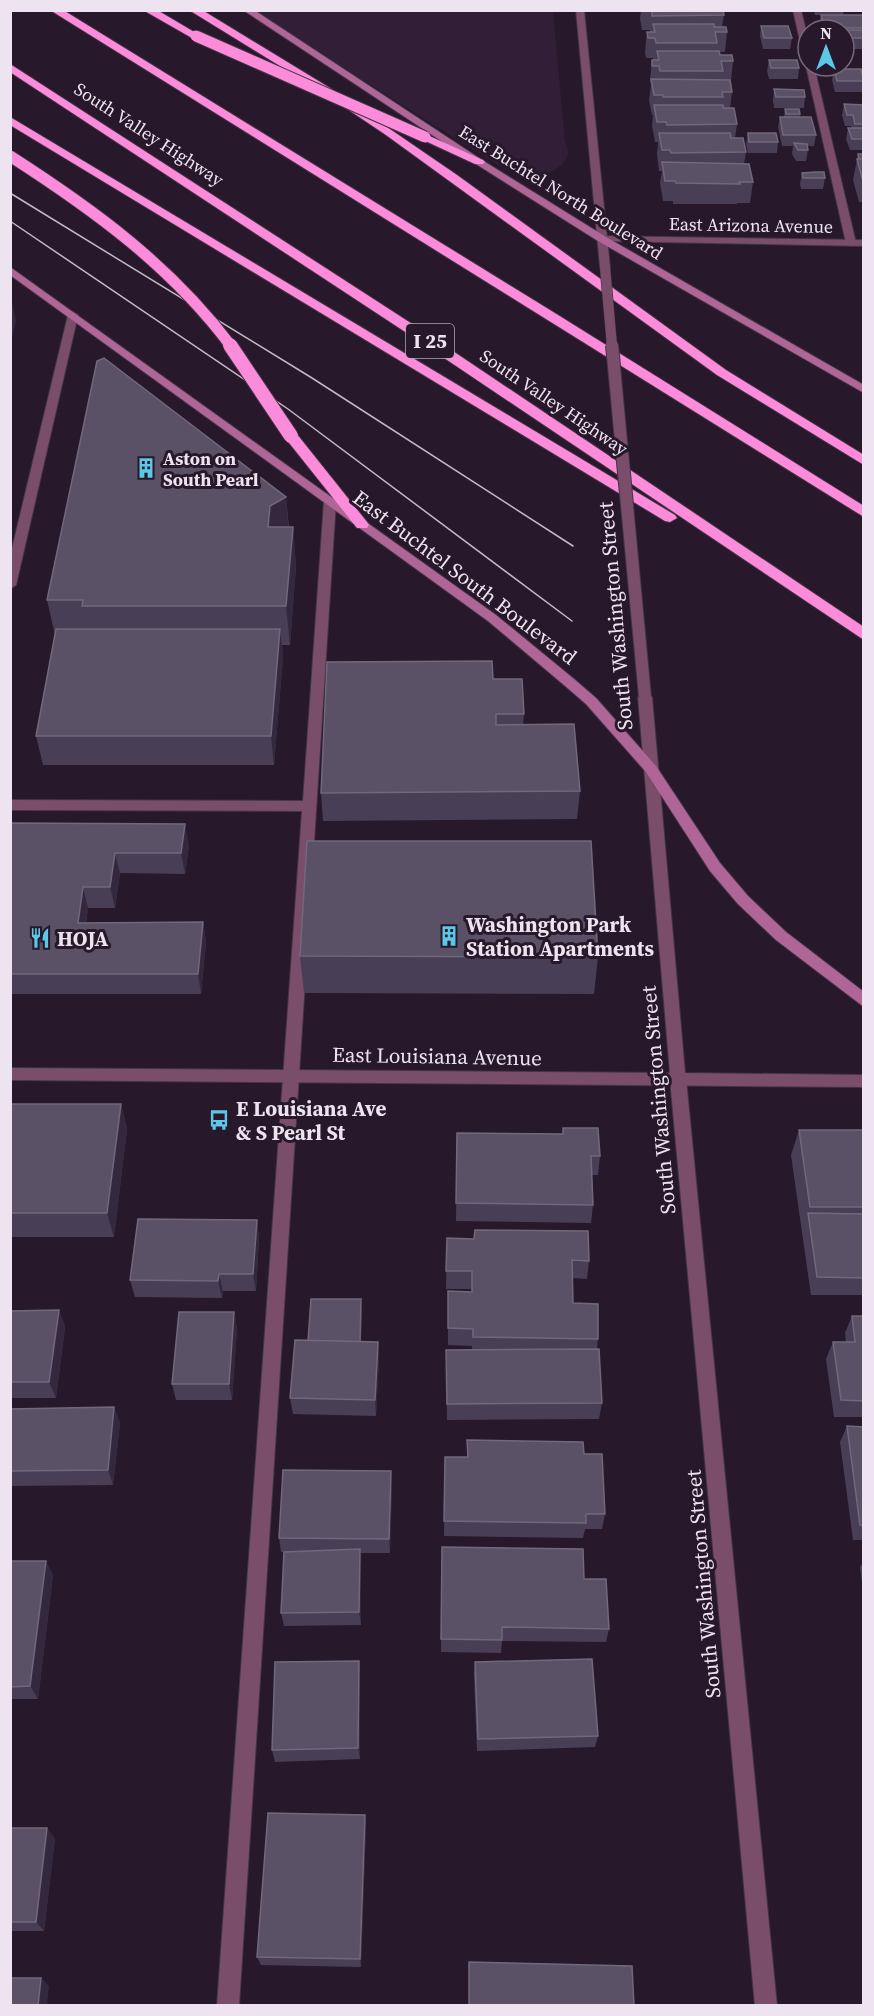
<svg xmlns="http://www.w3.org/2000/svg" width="874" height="2016" viewBox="0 0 874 2016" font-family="'Source Serif 4',serif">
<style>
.built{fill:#321e37}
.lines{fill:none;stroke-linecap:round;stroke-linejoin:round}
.service-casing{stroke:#433447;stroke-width:2}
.minor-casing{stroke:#433447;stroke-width:2}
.tertiary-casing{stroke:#433447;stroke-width:2}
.secondary-casing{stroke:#433447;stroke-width:2}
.motorway-casing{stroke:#433447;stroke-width:2}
.service{fill:#7a4d6b;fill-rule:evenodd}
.minor{fill:#7a4d6b;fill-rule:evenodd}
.tertiary{fill:#7a4d6b;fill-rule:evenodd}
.secondary{fill:#af6697;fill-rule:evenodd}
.motorway{fill:#fc8bd9;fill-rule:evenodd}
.tram{stroke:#c5b9c7;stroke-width:1.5}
.tertiary-bridge-far1-casing{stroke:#433447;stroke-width:11;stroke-linecap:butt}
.tertiary-bridge-casing{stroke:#433447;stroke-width:14;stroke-linecap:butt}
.motorway-bridge-far1-casing{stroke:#433447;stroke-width:13;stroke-linecap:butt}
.motorway-bridge-casing{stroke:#433447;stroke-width:16;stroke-linecap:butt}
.tertiary-bridge-far1{stroke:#7a4d6b;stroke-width:10}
.tertiary-bridge{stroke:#7a4d6b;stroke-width:12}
.motorway-bridge-far1{stroke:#fc8bd9;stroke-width:11}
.motorway-bridge{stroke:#fc8bd9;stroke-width:14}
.wall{fill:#483f57}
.shaded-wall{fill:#34283e}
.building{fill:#5a5167;stroke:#71687c;stroke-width:1.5}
.labels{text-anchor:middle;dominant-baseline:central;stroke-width:6;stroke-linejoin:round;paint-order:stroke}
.far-street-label{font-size:18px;fill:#eee3f0;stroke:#27182b}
.far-poi-label{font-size:18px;font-weight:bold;fill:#eee3f0;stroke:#27182b;text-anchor:start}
.shield{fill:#27182b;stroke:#b2a6b5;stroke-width:1.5}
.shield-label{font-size:20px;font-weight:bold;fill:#eee3f0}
.street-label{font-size:21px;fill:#eee3f0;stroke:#27182b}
.poi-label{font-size:21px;font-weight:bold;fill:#eee3f0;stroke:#27182b;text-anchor:start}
</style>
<rect width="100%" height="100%" fill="#27182b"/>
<path class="built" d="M253,11H553L565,141L569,153L563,164L550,173L532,175L504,169Z"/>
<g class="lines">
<g class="service-casing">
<g id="service">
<path d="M793,10H801L808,39V62L804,59Z"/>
<path d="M808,64V66H814L856,243L851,246L846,243L806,66Z"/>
<path d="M330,497L336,501L239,2006H217L302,811L10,810V800L303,801L324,501Z"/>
</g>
</g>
<g class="minor-casing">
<g id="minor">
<path d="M602,236L864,240V246L598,241V237Z"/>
<path d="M678,1073L683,1075L686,1079L777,2006H755L670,1079L673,1075Z"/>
</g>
</g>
<g class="tertiary-casing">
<g id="tertiary">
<path d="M576,10H584L610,267L605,270L600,267Z"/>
<path d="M73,312L78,315L16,585L10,589V557L68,315Z"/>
<path d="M645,692L652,697L685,1073L864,1075V1087L10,1080V1068L670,1073L638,697Z"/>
</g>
</g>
<g class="secondary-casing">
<g id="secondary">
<path d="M243,10H254L482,160L606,237L864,385V393L598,241L476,164Z"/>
<path d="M10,267L496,615L574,679L596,698L656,766L720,863L748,896L786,932L864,992V1007L776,940L738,904L710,871L646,772L586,704L564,685L488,621L10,275Z"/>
</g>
</g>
<g class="motorway-casing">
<g id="motorway">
<path d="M50,10H63L558,315L864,506V517Z"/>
<path d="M143,10H157L201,36L192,38Z"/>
<path d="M189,10H202L330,88L457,175L726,370L864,455V465L717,375L386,135L322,92Z"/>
<path d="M10,64L423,331L864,627V640L413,337L10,72Z"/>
<path d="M10,117L675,515L677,518L670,522L665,521L10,125Z"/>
<path d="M425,134L483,160L485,162L483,164H475L421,139L419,137Z"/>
<path d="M291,432L296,433L367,522L369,525L367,528H357L286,439L284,436Z"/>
</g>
</g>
<use href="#service" class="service"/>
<use href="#minor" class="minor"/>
<use href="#tertiary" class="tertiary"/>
<use href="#secondary" class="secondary"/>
<use href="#motorway" class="motorway"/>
<g class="tram">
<path d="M10,193L312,378L573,546"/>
<path d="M10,221L288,409L572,621"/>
</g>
<g class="tertiary-bridge-far1-casing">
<path id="tertiary-bridge-far1" d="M605,267L612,346"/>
</g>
<g class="tertiary-bridge-casing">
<path id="tertiary-bridge" d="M612,345L645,697"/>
</g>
<g class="motorway-bridge-far1-casing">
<g id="motorway-bridge-far1">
<path d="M196,36L425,137"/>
<path d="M10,156C94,210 171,266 231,346"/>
</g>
</g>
<g class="motorway-bridge-casing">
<path id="motorway-bridge" d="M230,345L291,436"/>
</g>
<use href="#tertiary-bridge-far1" class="tertiary-bridge-far1"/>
<use href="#tertiary-bridge" class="tertiary-bridge"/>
<use href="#motorway-bridge-far1" class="motorway-bridge-far1"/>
<use href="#motorway-bridge" class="motorway-bridge"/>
</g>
<g class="wall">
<path d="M641,10H723L724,15L722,27L727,32L725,52H720V55L733,61L731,81L732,92L730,108L737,124L735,138L746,152L744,164L753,182L750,203H737V204H673V201H663L660,183L662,171H659L657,154L658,142H655L652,126L653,115H652L649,100L651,86L650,80L652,60H653V58H646L645,52L647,32H650V30H642L640,18Z"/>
<path d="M814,10H844L843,15H864V49H844V30H821L819,25L821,15H815Z"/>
<path d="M761,26L792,38L790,49H763L760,36Z"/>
<path d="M769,60L799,68L798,79H769L767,71Z"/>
<path d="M834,69L864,79L862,92H835L832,80Z"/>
<path d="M774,89L805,97L804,108H774L773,100Z"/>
<path d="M844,104L864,105V150H850L846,139L848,128H852L851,126H845L842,115Z"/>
<path d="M785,109L800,114V117L816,135L814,146H807L808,150L806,161H796L792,154L793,146H782L778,127L780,117H784Z"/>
<path d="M748,133L778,142L777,153H748L746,144Z"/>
<path d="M858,154H864V204L863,202H859L853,180Z"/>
<path d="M802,173L825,178L823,189H801L800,184Z"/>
<path d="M286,497L289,527H293L296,566L290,645H282L283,657L274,765H43L36,736L55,635L47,600Z"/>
<path d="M493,679L524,714L523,725L580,791L577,819L323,821L321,793Z"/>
<path d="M10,823L189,845L185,874L120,873L115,908H88L86,923L203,922L206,942L201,994H10Z"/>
<path d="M300,956L598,957L594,994L304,993Z"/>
<path d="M10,1104H121L127,1129L114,1237H10Z"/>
<path d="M563,1128L600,1156L598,1175H592L593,1205L591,1223L456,1221L457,1133L562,1134Z"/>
<path d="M799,1130H864V1295H811L791,1155Z"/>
<path d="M257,1220L259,1238L256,1291H223L222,1298L135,1297L130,1280Z"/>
<path d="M447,1238L589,1261L587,1279L572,1278L573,1303L598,1339L597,1349L602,1403L599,1419L447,1420L446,1350H472V1346L448,1345V1291L472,1292V1289H446Z"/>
<path d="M361,1299L362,1309L361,1342H378L379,1359L376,1416L293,1414L290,1398L308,1341Z"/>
<path d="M59,1310L65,1327L56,1398H10V1311Z"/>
<path d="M234,1312L237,1329L232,1400H176L172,1384Z"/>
<path d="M852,1316H864V1417H834L826,1359L833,1342H846L845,1333Z"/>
<path d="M114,1407L120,1423L113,1485L10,1486V1409Z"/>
<path d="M847,1426L864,1427V1540H853L840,1442Z"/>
<path d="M467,1440L584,1454L605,1514L602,1529H585L583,1538L444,1536L445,1457H467Z"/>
<path d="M392,1486L390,1553H360L361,1564V1625L284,1626L281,1613L284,1552H281L279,1538Z"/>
<path d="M442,1547L584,1579L609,1629L606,1642L502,1641L501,1653L441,1652Z"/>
<path d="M864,1560V1599L860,1567Z"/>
<path d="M10,1561L53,1575L38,1699H10Z"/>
<path d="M359,1661L360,1674V1759L275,1762L272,1750Z"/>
<path d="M475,1662L598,1736L595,1747L477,1751L474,1675Z"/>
<path d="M365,1815L366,1826L361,1967L261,1965L257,1957Z"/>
<path d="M10,1828L55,1838L44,1931H10Z"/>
</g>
<g class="shaded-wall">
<path d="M10,293L16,321L10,344Z"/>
<path d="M286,497L289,537L268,527L270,506Z"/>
<path d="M293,527L296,566L290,645L286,606Z"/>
<path d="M280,629L283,657L274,765L271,736Z"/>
<path d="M185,824L189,845L185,874L181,853Z"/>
<path d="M115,853L120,873L115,908L110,887Z"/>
<path d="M83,887L88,908L83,943L78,923Z"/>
<path d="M203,922L206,942L201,994L198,974Z"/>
<path d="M121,1104L127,1129L114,1237L107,1213Z"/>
<path d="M257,1220L259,1238L256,1291L253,1274Z"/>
<path d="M219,1274L223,1291L222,1298L218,1281Z"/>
<path d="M361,1299L362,1309L360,1359L359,1350Z"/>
<path d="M59,1310L65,1327L56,1398L49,1382Z"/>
<path d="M234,1312L237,1329L232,1400L229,1384Z"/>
<path d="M378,1342L379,1359L376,1416L375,1400Z"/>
<path d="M114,1407L120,1423L113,1485L108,1470Z"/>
<path d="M391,1471L392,1486L390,1553L389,1539Z"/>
<path d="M360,1549L361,1564V1625L359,1612Z"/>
<path d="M46,1561L53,1575L38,1699L30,1686Z"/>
<path d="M359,1661L360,1674V1759L358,1748Z"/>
<path d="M365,1815L366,1826L361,1967L360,1959Z"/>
<path d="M47,1828L55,1838L44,1931L36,1922Z"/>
<path d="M41,1978L49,1986L47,2006H38Z"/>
</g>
<g class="building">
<path d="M723,10L724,15L652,16V11L644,10Z"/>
<path d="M821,15H864V28H825Z"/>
<path d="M653,24H714V27H726L727,32H715L717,43H656L655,38H648L647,32H655Z"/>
<path d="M761,26H788L792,38H764Z"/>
<path d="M844,30H864V38H846Z"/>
<path d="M657,51H719L720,55H732L733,61H721L723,71H660L659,66H652V60H659Z"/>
<path d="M769,60H797L799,68H771Z"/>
<path d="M834,69H861L864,81H837Z"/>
<path d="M651,79L730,80L732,92H722L723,97H663V95H654Z"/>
<path d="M774,89L804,90L805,97H776Z"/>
<path d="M844,104L864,105V124H855L853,115H847Z"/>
<path d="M654,105H723V108H734L737,124L667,125L666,122H657Z"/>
<path d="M785,109H799L800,114H786Z"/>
<path d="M780,117H811L816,135H783Z"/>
<path d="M848,128H864V139H852Z"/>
<path d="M659,133H730L731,138H743L746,152L671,153L670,150H662Z"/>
<path d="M748,133H776L778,142H749Z"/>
<path d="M794,143L807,144L808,150H798Z"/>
<path d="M858,154H864V159H859Z"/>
<path d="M857,159H864V181H863Z"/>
<path d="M662,162L749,164L753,182H739L740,184L676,183L675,181H665Z"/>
<path d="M816,172H824L825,178H803L802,173Z"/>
<path d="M104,358L286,497L270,506L268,527H293L286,606H82L83,600H47L97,361Z"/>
<path d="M56,629H280L271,736H36Z"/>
<path d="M492,661L493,679H522L524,714H496V725L574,724L580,791L321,793L327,662Z"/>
<path d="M10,823L185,824L181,853H115L110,887H83L78,923L203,922L198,974H10Z"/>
<path d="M307,841H591L598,957L300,956Z"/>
<path d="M10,1104H121L107,1213H10Z"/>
<path d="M563,1128H598L600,1156H591L593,1205L456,1203L457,1133L563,1134Z"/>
<path d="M799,1130H864V1207H810Z"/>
<path d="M808,1213L864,1214V1278L817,1277Z"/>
<path d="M138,1219L257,1220L253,1274H219L218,1281L130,1280Z"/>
<path d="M475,1230L588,1231L589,1261L572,1260L573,1303L598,1304V1339L473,1337V1329L448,1328V1291L472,1292V1271H446L447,1238L474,1239Z"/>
<path d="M311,1299H361L360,1342L308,1341Z"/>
<path d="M59,1310L49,1382H10V1311Z"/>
<path d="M179,1312H234L229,1384H172Z"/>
<path d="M852,1316H864V1401L841,1400L833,1342H855Z"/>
<path d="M295,1340L378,1342L375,1400L290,1398Z"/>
<path d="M599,1349L602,1403L447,1404L446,1350Z"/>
<path d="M114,1407L108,1470L10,1471V1409Z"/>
<path d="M847,1426L864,1427V1526L860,1525Z"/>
<path d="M467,1440L583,1442L584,1454H602L605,1514H586V1523L444,1521L445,1457H468Z"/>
<path d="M283,1470L391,1471L389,1539L279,1538Z"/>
<path d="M442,1547L583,1549L584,1579H606L609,1629L502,1627V1640L441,1639Z"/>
<path d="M360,1549L359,1612L281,1613L284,1552Z"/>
<path d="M10,1561H46L30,1686L10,1687Z"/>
<path d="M592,1659L598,1736L478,1739L475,1662Z"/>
<path d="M359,1661L358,1748L272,1750L275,1662Z"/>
<path d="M268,1813L365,1815L360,1959L257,1957Z"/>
<path d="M10,1828H47L36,1922H10Z"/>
<path d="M469,1962L632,1966L634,2006H469Z"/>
<path d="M10,1978H41L38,2006H10Z"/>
</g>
<defs>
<g id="building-bare" transform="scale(1.62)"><path d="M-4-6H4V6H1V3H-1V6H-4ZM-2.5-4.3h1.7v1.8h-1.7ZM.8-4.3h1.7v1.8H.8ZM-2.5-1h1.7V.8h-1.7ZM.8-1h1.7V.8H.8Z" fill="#5ac8e6" stroke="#27182b" stroke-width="2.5" paint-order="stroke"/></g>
<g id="restaurant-bare" transform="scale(1.62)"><path d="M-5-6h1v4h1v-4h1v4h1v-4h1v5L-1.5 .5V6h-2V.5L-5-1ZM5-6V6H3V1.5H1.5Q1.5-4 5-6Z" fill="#5ac8e6" stroke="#27182b" stroke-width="2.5" paint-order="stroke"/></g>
<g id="bus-bare" transform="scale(1.62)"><path d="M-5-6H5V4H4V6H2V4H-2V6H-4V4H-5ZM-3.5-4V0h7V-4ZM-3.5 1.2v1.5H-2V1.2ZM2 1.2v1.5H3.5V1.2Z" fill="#5ac8e6" stroke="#27182b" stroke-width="2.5" paint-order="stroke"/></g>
</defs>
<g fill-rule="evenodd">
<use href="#building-bare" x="146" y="468"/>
<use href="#building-bare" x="449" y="936"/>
<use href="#restaurant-bare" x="40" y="938"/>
<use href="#bus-bare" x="219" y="1120"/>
</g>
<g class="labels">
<g class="far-street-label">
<text transform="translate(149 134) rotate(33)">South Valley Highway</text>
<text transform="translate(561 192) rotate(32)">East Buchtel North Boulevard</text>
<text transform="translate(751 225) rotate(1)">East Arizona Avenue</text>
<text transform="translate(554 402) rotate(34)">South Valley Highway</text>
</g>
<g class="far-poi-label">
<text x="163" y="458">Aston on<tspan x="163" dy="21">South Pearl</tspan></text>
</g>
<rect class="shield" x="406" y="324" width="48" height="34" rx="4.5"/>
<g class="shield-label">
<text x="430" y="341">I 25</text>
</g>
<g class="street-label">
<text transform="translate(465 577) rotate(37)">East Buchtel South Boulevard</text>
<text transform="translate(615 616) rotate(-95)">South Washington Street</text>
<text transform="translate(437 1056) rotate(1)">East Louisiana Avenue</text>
<text transform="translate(658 1100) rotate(-95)">South Washington Street</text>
<text transform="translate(703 1584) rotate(-95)">South Washington Street</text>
</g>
<g class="poi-label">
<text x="466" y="924">Washington Park<tspan x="466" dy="24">Station Apartments</tspan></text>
<text x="57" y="938">HOJA</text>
<text x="236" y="1108">E Louisiana Ave<tspan x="236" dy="24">&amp; S Pearl St</tspan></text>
</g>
</g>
<rect width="874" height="2016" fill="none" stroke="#eee3f0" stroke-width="24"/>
<g transform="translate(826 48)"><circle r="28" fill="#27182b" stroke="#77697a" stroke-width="1.5"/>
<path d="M0-4.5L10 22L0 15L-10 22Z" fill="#5ac8e6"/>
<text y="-9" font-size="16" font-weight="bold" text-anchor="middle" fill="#eee3f0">N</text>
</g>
</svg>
